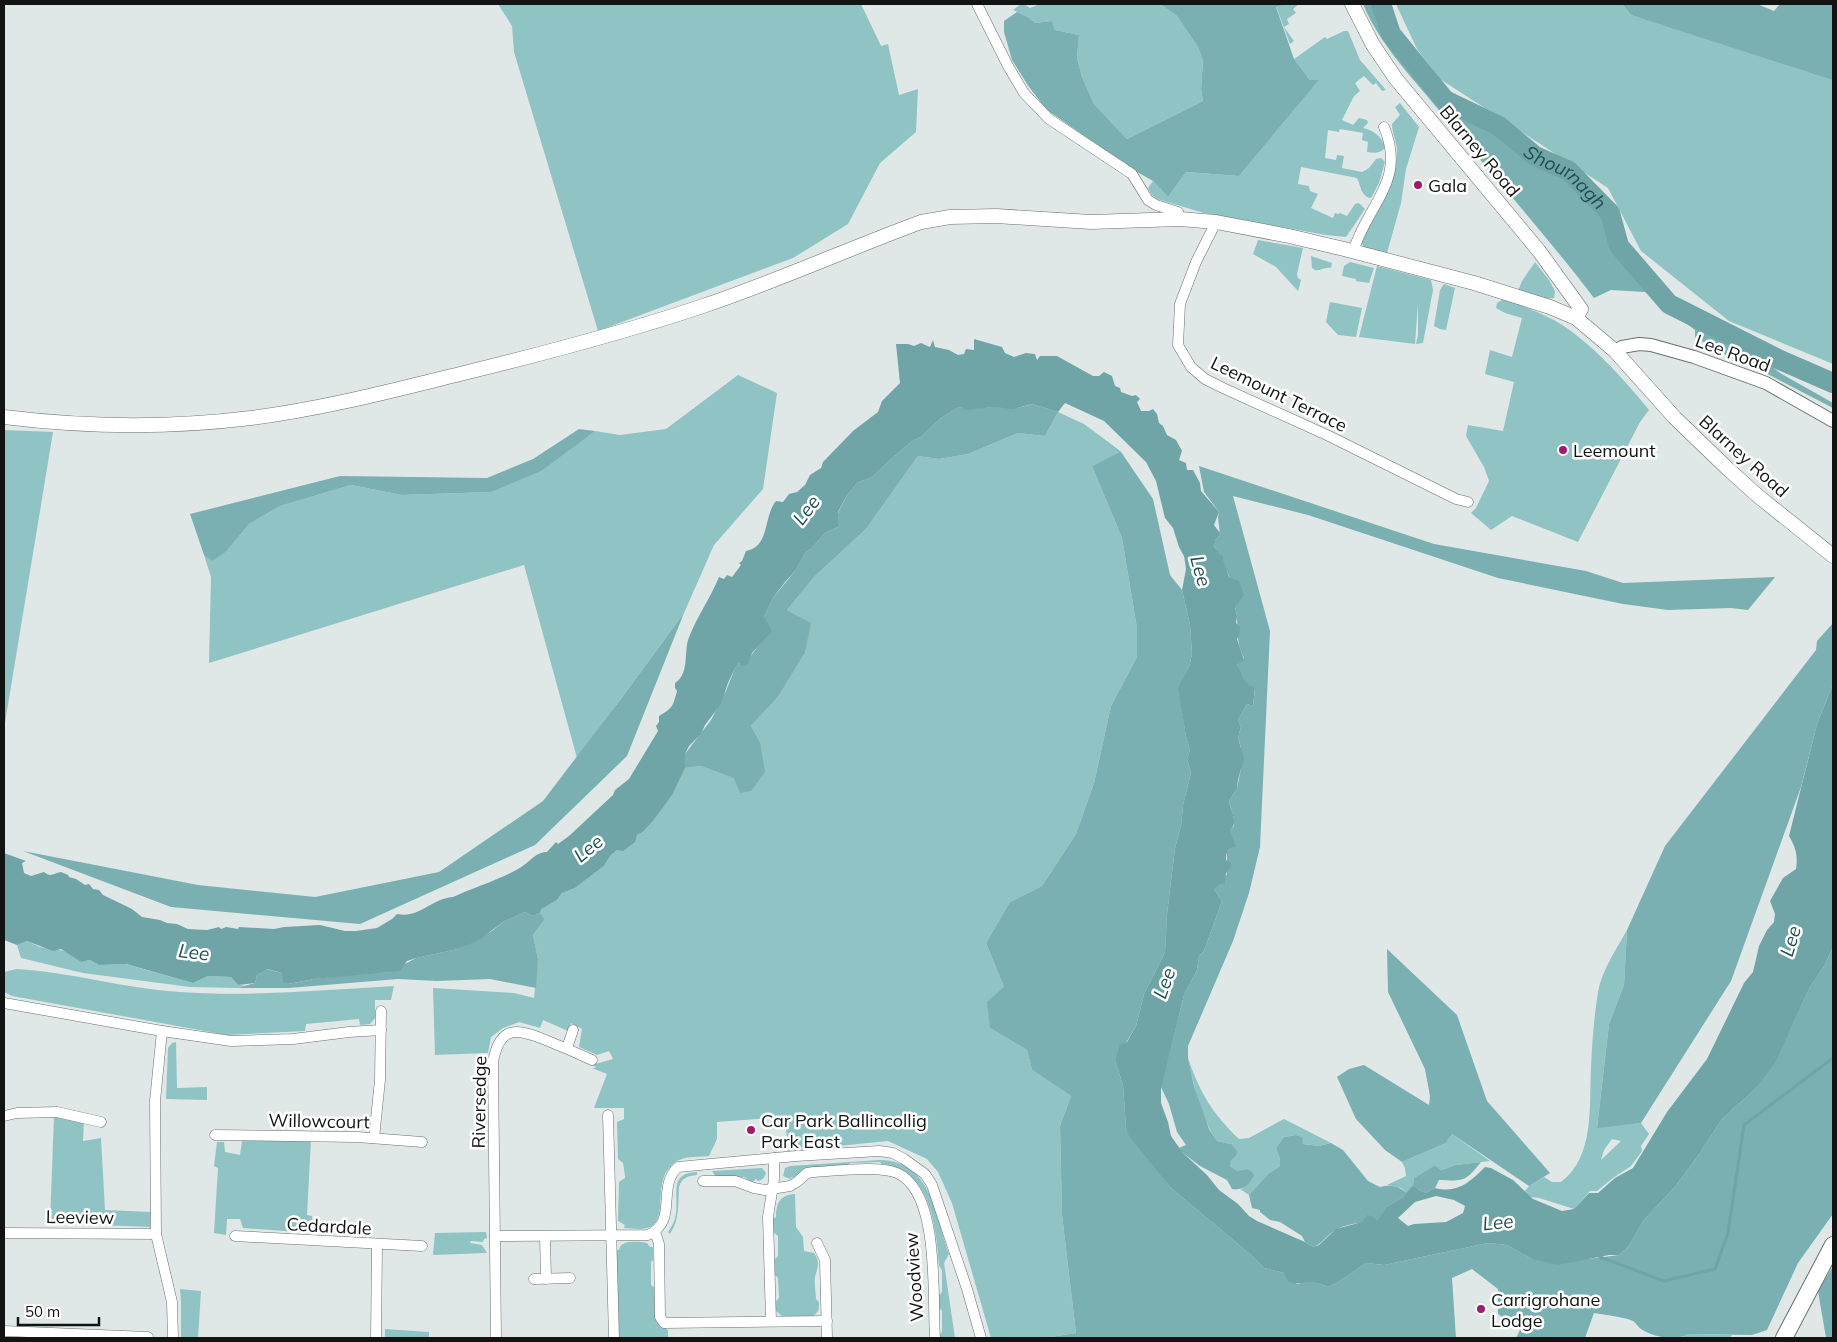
<svg xmlns="http://www.w3.org/2000/svg" width="1837" height="1342" viewBox="0 0 1837 1342" font-family="Mulish,sans-serif">
<style>
.green{fill:#8fc3c4;fill-rule:evenodd}
.forest{fill:#7ab0b1}
.water{fill:#70a5a7;fill-rule:evenodd}
.lines{fill:none;stroke-linecap:round;stroke-linejoin:round}
.stream{stroke:#70a5a7;stroke-width:3}
.river{stroke:#70a5a7;stroke-width:20}
.minor-casing{stroke:#6a7070;stroke-width:11}
.tertiary-casing{stroke:#6a7070;stroke-width:14}
.secondary-casing{stroke:#6a7070;stroke-width:15}
.trunk-casing{stroke:#6a7070;stroke-width:18}
.minor{stroke:#fff;stroke-width:10}
.tertiary{stroke:#fff;stroke-width:12}
.secondary{stroke:#fff;stroke-width:14}
.trunk{stroke:#fff;stroke-width:16}
.poi-dot{fill:#9e1b6d;stroke:#fff;stroke-width:2}
.labels{text-anchor:middle;dominant-baseline:central;stroke-width:5;stroke-linejoin:round;paint-order:stroke}
.street-label{font-size:18px;fill:#121414;stroke:#fff}
.poi-label{font-size:18px;fill:#121414;stroke:#fff;text-anchor:start}
.water-label{font-size:19px;font-style:italic;fill:#1e4f51;stroke:#fff}
</style>
<rect width="100%" height="100%" fill="#e0e7e7"/>
<g class="green">
<path d="M498,4H861L881,46L888,44L899,95L918,89L916,132L880,163L848,224L793,258L598,331L514,52L512,26Z"/>
<path d="M1021,4H1024L1030,8L1040,4H1160L1177,16L1198,47L1203,59L1201,89L1203,101L1127,139L1094,104L1082,77L1077,58L1079,35L1055,30L1052,21L1035,23L1028,17L1013,10Z"/>
<path d="M1285,4H1299L1293,9L1296,13L1287,19L1289,24L1284,27L1294,41L1290,44L1276,6Z"/>
<path d="M1396,4H1622L1631,15L1833,77V364L1729,321L1641,251L1608,188L1440,79L1417,49Z"/>
<path d="M1344,31H1348L1360,60L1386,90L1382,91L1376,83L1373,85L1364,76L1355,83L1360,91L1354,96L1342,120L1353,125L1359,118L1367,120L1368,123L1363,128C1374,130 1381,137 1386,147C1380,154 1375,153 1367,152L1368,142L1362,140L1363,133L1340,129L1339,132L1328,130L1325,158L1336,160L1337,155L1344,156L1342,168L1362,172L1369,168L1376,159L1381,158L1385,162L1379,183L1371,198C1361,197 1361,186 1357,178L1301,167L1298,184L1309,186L1310,191L1318,194L1311,208L1333,218L1335,213L1338,214L1340,213L1347,216L1355,204L1359,203L1365,209L1346,237L1326,235L1204,213L1157,199L1152,195L1148,188L1153,181L1168,197L1186,172L1239,176L1318,81L1310,80L1294,59L1325,37L1327,39Z"/>
<path d="M1400,103L1419,127L1406,169L1401,203L1387,253L1365,248L1361,243L1362,236C1378,209 1397,183 1397,151C1397,142 1392,133 1392,124L1400,115L1395,107Z"/>
<path d="M1258,240L1303,248L1297,274L1298,278L1301,280L1298,291L1276,267L1253,254Z"/>
<path d="M1311,256L1332,263L1331,268C1322,266 1319,274 1312,268Z"/>
<path d="M1350,262L1374,268L1369,283L1356,281V279L1342,276L1344,266Z"/>
<path d="M1535,262L1549,280L1555,291L1554,298C1542,301 1529,294 1518,291L1522,281Z"/>
<path d="M1377,266L1431,280L1433,290L1423,343L1416,344L1418,335V303L1415,344L1359,337Z"/>
<path d="M1444,284L1455,288L1446,330L1440,329L1434,326L1440,290Z"/>
<path d="M1504,299C1521,305 1538,312 1554,320C1589,340 1624,379 1649,410L1640,422L1578,542L1512,516L1491,530L1471,513L1476,508L1489,481L1484,467L1466,436L1468,425L1503,431L1514,382L1485,374L1490,350L1512,357L1522,318L1505,313L1496,308L1497,303Z"/>
<path d="M1330,302L1362,308L1356,337L1338,335L1326,322Z"/>
<path d="M738,375L777,393L763,489L714,545L684,613L577,758L524,565L209,663L211,577L204,555L212,560L226,552L249,524L280,506L351,485L402,495L491,492L575,444L595,431L620,435L666,429Z"/>
<path d="M1058,412L1084,424L1121,452L1092,466L1122,538L1137,628V657L1111,706L1094,783L1076,834L1042,886L1010,902L986,943L1004,987L990,1028L1027,1050L1032,1070L1071,1096L1060,1126L1062,1215L1076,1333L1044,1338H991L952,1203L938,1172L927,1159L888,1141L788,1151L785,1117L717,1122V1139L709,1156C700,1157 688,1156 679,1160C676,1161 672,1164 670,1167C653,1183 669,1223 647,1228C640,1230 631,1228 624,1228L625,1225L618,1221L619,1182L625,1178V1176L623,1163L618,1159L617,1122L624,1119V1108H594L607,1074L592,1068H595L596,1067L592,1065L613,1059L609,1051L597,1055L579,1047L582,1029L571,1023L568,1031L543,1020L540,1028L519,1022L503,1028L491,1037L488,1053L435,1055L433,988L514,993L534,998L538,959L533,935L545,919L540,913V909L557,900L562,893L575,888L604,866L611,855L617,850H623L637,835L643,832L653,821L671,795L685,768L702,766L760,742L751,726L778,697L805,653L810,623L787,610L815,576L866,529L918,456L939,459L968,454L1018,433L1045,436Z"/>
<path d="M4,430L53,432L4,729Z"/>
<path d="M1627,930L1624,985L1609,1024L1597,1127L1641,1123L1649,1134L1641,1146L1642,1151L1631,1166L1613,1178L1597,1191H1590L1574,1209L1539,1198L1530,1197L1525,1191L1529,1186L1544,1177L1552,1182H1561C1595,1157 1589,1105 1591,1068C1592,1043 1594,1017 1598,992C1602,970 1616,950 1627,930ZM1612,1139L1621,1141L1601,1160L1604,1150Z"/>
<path d="M27,941L40,947L65,951L81,962L90,960L99,965L125,964L193,983L208,976L231,977L238,985H245L237,988L190,987L83,973L21,958L17,945Z"/>
<path d="M17,969C72,972 125,989 180,992C251,997 322,990 394,986L391,1000H375V1018L370,1024L360,1025L359,1019L306,1024L305,1031L227,1035L12,996L4,992V972Z"/>
<path d="M176,1042L177,1088L207,1087V1100L166,1099L168,1048L172,1043Z"/>
<path d="M1188,1058C1200,1093 1212,1113 1239,1139L1249,1138L1284,1119L1331,1143L1319,1146L1303,1144L1301,1137L1296,1135L1284,1137L1276,1148L1280,1159V1166L1268,1174L1249,1195L1240,1189L1244,1188L1246,1169L1237,1171L1230,1166L1231,1144L1217,1141C1202,1120 1193,1083 1188,1058Z"/>
<path d="M54,1116L84,1120L83,1141L101,1138L105,1210L151,1212L150,1227L50,1223Z"/>
<path d="M1452,1134L1490,1161L1456,1165L1441,1170L1435,1165L1414,1178L1413,1185L1407,1193L1401,1188L1387,1185L1406,1176L1405,1168L1402,1162L1446,1143Z"/>
<path d="M311,1140L307,1215L312,1216L313,1233L243,1228L240,1219H227L226,1235L214,1233L218,1168L214,1166L217,1142H224L225,1152L240,1155L242,1141Z"/>
<path d="M880,1160C932,1161 935,1215 949,1254L944,1263L955,1338H940L939,1336L942,1332V1311L939,1308V1295L942,1292V1270L939,1266C937,1235 932,1181 898,1168C893,1166 887,1166 882,1165L880,1162L850,1163L847,1166C829,1167 807,1163 794,1178L792,1177L790,1179L783,1176L785,1168L790,1166Z"/>
<path d="M762,1168L766,1173C764,1178 763,1180 758,1181L756,1179L752,1182L744,1177H716L712,1171Z"/>
<path d="M697,1172V1175C688,1176 682,1177 679,1187C678,1204 680,1219 670,1234L668,1232C672,1226 675,1221 676,1214C679,1194 668,1173 697,1172Z"/>
<path d="M795,1194L796,1227L803,1237L804,1251L814,1253C821,1262 817,1269 815,1277C814,1284 816,1293 816,1299L819,1302C819,1309 819,1312 813,1316H782L776,1311L775,1302L779,1298L778,1278L775,1275L774,1260L778,1256V1236L773,1232V1219L776,1217C776,1203 780,1195 795,1194Z"/>
<path d="M486,1232L487,1238L484,1239L483,1242L471,1241L470,1243L482,1245L487,1253L433,1255L435,1233Z"/>
<path d="M642,1242L647,1243L650,1247H653V1260L651,1262V1285L655,1288L656,1321L668,1330V1338H618L616,1250H619C621,1240 633,1242 642,1242Z"/>
<path d="M180,1289L201,1291L198,1338H181V1302Z"/>
<path d="M385,1329L429,1332V1338H385Z"/>
<path d="M1689,1334L1732,1335L1730,1338H1680Z"/>
</g>
<g class="forest">
<path d="M1160,4H1285L1276,7L1294,59L1310,80H1319L1239,176L1186,172L1168,197L1153,181L1132,169L1047,110L1029,87L1012,60L1004,32V21L1017,12L1028,17L1035,23L1052,21L1055,30L1079,35L1077,58L1082,77L1094,104L1127,139L1203,101L1201,89L1203,60L1198,47L1177,16Z"/>
<path d="M1363,4H1378L1387,32L1441,100L1480,124L1540,166L1566,175L1607,215L1617,247L1641,278L1668,305L1759,357L1780,373L1833,403V408L1758,369L1724,354L1695,337V330L1645,292L1611,290L1594,298C1546,235 1493,176 1443,115C1414,79 1381,47 1363,4Z"/>
<path d="M1622,4H1757L1774,11L1780,4H1833V80L1631,15Z"/>
<path d="M1032,404L1058,412L1045,436L1018,433L968,454L939,459L918,456L866,529L815,576L787,610L811,623L805,653L778,697L751,726L760,742L765,772L751,791L740,793L734,778L702,766L685,768V754L711,720L726,691L735,668L739,663L750,657L761,642L764,617L773,598L795,571L806,552L811,549L825,533L838,527V513L846,497L857,483L872,477L890,460L911,442L922,436L941,418L959,407C970,410 980,408 992,407C1009,407 1015,410 1032,404Z"/>
<path d="M1084,424L1121,452L1153,499L1170,575L1182,590L1190,625L1192,654L1189,667L1179,688L1186,737L1190,750L1187,759L1191,773L1183,805L1181,826L1175,848L1167,914L1165,952L1144,994L1136,1026L1115,1061L1123,1085L1126,1128L1171,1188L1251,1255L1264,1268L1284,1273L1297,1284C1309,1281 1317,1281 1327,1287L1337,1283L1366,1263L1384,1265L1488,1243L1507,1245L1532,1259H1588L1619,1255L1629,1246L1643,1221L1674,1188L1698,1156L1722,1119L1754,1090L1790,1030L1810,987L1825,965L1832,949L1833,1214L1798,1263L1767,1330L1752,1335L1689,1334C1675,1341 1655,1338 1641,1329C1638,1327 1636,1323 1633,1321C1624,1317 1605,1315 1594,1313L1585,1338H1516L1520,1330L1498,1314V1289L1472,1269L1452,1278L1456,1338H1044L1076,1333L1062,1215L1060,1126L1071,1096L1032,1070L1027,1050L990,1028L987,1002L1004,987L986,943L1010,902L1042,886L1076,834L1094,783L1111,706L1137,657V628L1122,538L1092,466L1120,452Z"/>
<path d="M579,429L595,431L541,471L491,492L402,495L351,485L280,506L249,524L226,552L212,561L204,555L190,514L340,476L487,478L533,459Z"/>
<path d="M1199,466L1434,544L1586,571L1623,583L1775,577L1748,610L1731,608L1668,610L1623,604L1498,578L1308,515L1233,496L1270,631L1260,847L1249,893L1233,941L1188,1046V1058L1194,1086L1209,1129L1217,1141L1231,1144L1237,1151L1236,1156L1231,1160L1230,1166L1237,1171L1246,1169L1251,1171L1254,1175C1249,1185 1243,1191 1232,1189L1227,1180L1200,1166L1183,1153L1179,1148L1186,1145L1177,1132L1169,1104L1161,1087L1184,995L1197,970L1199,956L1204,951L1222,901L1214,889L1227,874V852C1234,845 1233,839 1230,830L1234,826V819L1229,801L1237,788L1241,769V747L1238,738L1241,727L1238,720L1247,704L1253,706L1255,689C1251,686 1244,683 1241,677C1239,672 1240,670 1237,665L1244,658C1234,638 1240,626 1235,607L1239,600L1235,580L1230,578L1214,545L1216,539L1218,538C1222,529 1216,521 1219,512L1204,492Z"/>
<path d="M684,613L627,756L535,845L360,924L171,907L23,851L198,885L315,897L439,872L543,801L620,700Z"/>
<path d="M1833,623V684L1817,724L1801,787L1731,981L1641,1123L1597,1128L1609,1024L1624,985L1627,930L1665,846L1816,650L1817,641Z"/>
<path d="M525,912L533,916L540,913L545,919L533,935L538,959L536,988L490,979L437,981L398,979L289,988H237L255,983L257,975L266,969L282,973L288,984L314,979L364,973L390,972L416,958L458,949L492,931L503,922Z"/>
<path d="M1387,949L1457,1015L1487,1101L1550,1173L1529,1186L1452,1134L1446,1143L1402,1162L1385,1150L1356,1119L1337,1077L1349,1069L1364,1065L1429,1105L1430,1096L1425,1069L1388,992Z"/>
<path d="M1296,1135L1302,1137L1303,1144L1319,1146L1331,1143L1343,1150L1368,1181L1380,1187C1390,1184 1399,1186 1407,1193L1403,1197L1386,1207L1377,1222C1364,1222 1346,1223 1334,1231C1326,1236 1322,1244 1313,1247L1305,1242L1302,1236L1280,1222L1270,1220L1260,1212V1210L1252,1208L1249,1195L1268,1174L1280,1166V1159L1276,1148L1284,1137Z"/>
<path d="M1481,1162C1465,1182 1464,1181 1439,1180L1435,1188L1426,1193L1419,1190L1413,1185L1414,1178L1435,1165L1441,1170L1456,1165Z"/>
<path d="M1833,1266V1338H1826L1818,1291Z"/>
</g>
<path class="water" d="M974,339L1002,347L1005,353L1014,357L1026,353L1035,354L1037,360L1040,356H1057L1093,376H1099L1104,372L1112,376L1115,386L1120,388L1121,392L1132,396L1136,395L1140,399L1137,402L1141,411H1149L1153,409L1157,414L1159,423L1163,426L1167,435L1176,440L1182,451L1179,460L1186,463L1187,470H1193L1200,483L1201,491L1219,512L1214,525L1220,533L1218,538L1216,539L1214,546L1220,555L1223,556V560L1229,577L1239,581L1244,595L1235,607L1237,616L1236,623L1240,627L1239,636L1237,639L1244,660L1237,665C1245,677 1239,680 1255,688L1253,706L1247,704L1238,720L1241,727L1238,738L1244,758L1238,780L1237,788L1229,801C1231,812 1239,823 1230,830L1236,847C1228,847 1226,853 1226,860L1231,863V867C1226,871 1224,878 1225,884H1220L1214,889L1222,901L1204,951L1199,956L1197,970L1184,995L1161,1089V1103L1168,1122L1171,1136L1183,1153L1207,1175L1219,1190L1238,1204L1249,1216L1257,1221L1305,1242L1313,1247L1319,1245L1336,1229L1362,1222L1367,1215L1374,1217L1377,1221L1386,1207L1403,1197L1413,1185L1419,1190L1426,1193L1435,1188C1457,1194 1470,1182 1485,1167L1491,1168L1513,1180L1533,1199L1562,1211L1574,1209L1589,1193H1598L1615,1178L1633,1168L1667,1112L1707,1059L1744,983L1753,972L1759,946L1767,930L1774,922L1775,914L1770,901L1783,878L1796,869C1798,856 1796,848 1789,836L1817,724L1833,684L1832,949L1825,965L1810,987L1775,1063L1754,1090L1722,1119L1698,1156L1674,1188L1643,1221L1629,1246L1619,1255H1609L1558,1265L1532,1259L1507,1245L1488,1243L1384,1265L1366,1263L1337,1283L1327,1287C1312,1278 1304,1286 1288,1282L1284,1273L1264,1268L1251,1255L1171,1188L1129,1136L1126,1128L1123,1085L1115,1061L1120,1044L1127,1042L1136,1026L1144,994L1165,952L1167,914L1175,848L1181,826L1183,805L1191,773L1187,759L1190,750L1186,737L1178,688L1189,667L1192,654L1190,625L1182,590L1186,569L1184,556L1179,547L1173,528L1165,518L1156,481L1146,462L1104,421L1065,403L1058,412L1032,404L1013,409L993,407L968,410L959,407L941,418L922,436L911,442L890,460L872,477L857,483L846,497L838,512V527L825,533L811,549L806,552L795,571L785,582L773,598L764,617L772,631L752,653L748,664L742,666L739,663L735,668L728,683L721,704L705,725L701,734L689,746L685,754V768L672,795L653,821L643,832L637,835L635,842L623,851L617,850L611,855L604,866L575,888L562,893L557,900L541,909L540,913L533,916L525,912L503,922L479,940L458,949L416,958L407,961L400,971L314,979L288,984L283,982L282,973L267,969L257,975L255,983L238,985L231,977L208,976L193,983L126,964L99,965L90,960L81,962L61,949L53,951L27,941L17,945L4,940V853L26,861L22,863L24,873L31,876L44,872C51,878 53,873 61,872L68,875L69,877L76,879L85,885L89,884L93,889L99,890L103,895L132,909L142,917L160,920L167,923L177,924L188,929L207,930L219,927L221,929L226,927L238,929L239,927L274,929L284,927L320,925L345,931H356L377,928L392,919L397,914C419,919 430,899 453,897C474,887 506,878 524,865C532,859 537,852 547,852L556,842L558,844L569,836L613,795L615,790L629,779L658,731L656,726L659,722V716C673,708 673,706 677,691L675,688V683C689,674 684,655 688,640C695,620 710,599 719,577L724,579L727,575L732,577L741,565L739,563L742,561L746,551C770,547 763,517 776,501L783,502L789,494L797,492L805,485L810,475L821,468L823,462L853,431L878,412L882,401L900,383L896,344H908L914,346L921,343L930,347L933,340L935,347L949,350L958,355L964,354L966,349L974,350ZM1436,1196L1454,1200L1465,1206L1463,1213L1446,1222L1414,1224L1408,1226L1398,1218L1415,1202Z"/>
<g class="lines">
<path class="stream" d="M1600,1257L1664,1281L1715,1269L1728,1233L1744,1125L1833,1058"/>
<path class="river" id="s1" d="M1381,4L1391,34L1445,100L1499,126L1535,156L1569,171L1610,213L1619,246L1669,304L1780,360L1833,383"/>
<g class="minor-casing">
<g id="minor">
<path d="M977,4L1008,66L1024,93L1049,119L1132,174L1148,200L1156,205L1178,212L1180,219"/>
<path d="M1216,222L1196,262L1180,304L1178,345L1191,367L1205,379L1223,388L1329,436L1456,499L1468,502"/>
<path d="M1353,252C1367,204 1407,182 1384,127"/>
<path d="M4,1003L162,1031L231,1041L293,1039L349,1032L381,1030"/>
<path d="M162,1031L155,1101L156,1234L172,1302L173,1338"/>
<path d="M567,1048L573,1030"/>
<path d="M608,1115L614,1338"/>
<path d="M4,1116L17,1113L57,1112L101,1122"/>
<path d="M215,1135L357,1137L422,1142"/>
<path d="M374,1138L380,1080L381,1011"/>
<path d="M703,1181H735L754,1188L765,1190L790,1186L797,1182L807,1173L814,1172C835,1171 878,1165 897,1173C941,1192 932,1299 935,1338"/>
<path d="M655,1232L659,1244L660,1317L664,1323L827,1321"/>
<path d="M4,1233L156,1234"/>
<path d="M235,1236L422,1246"/>
<path d="M495,1236L648,1235C679,1221 656,1187 678,1167L796,1156L879,1151L893,1153L904,1159L925,1174L932,1185L967,1289L981,1338"/>
<path d="M545,1236L546,1279"/>
<path d="M817,1243L825,1260L827,1338"/>
<path d="M534,1279L570,1278"/>
<path d="M771,1321L768,1217L774,1179V1158"/>
<path d="M4,1331L148,1337"/>
<path d="M376,1338L377,1245"/>
<path d="M496,1338L493,1062C500,1023 519,1029 548,1041C563,1047 577,1053 592,1060"/>
</g>
</g>
<g class="tertiary-casing">
<path id="tertiary" d="M1615,351L1622,347L1639,344L1651,345L1694,357L1766,383L1833,421"/>
</g>
<g class="secondary-casing">
<g id="secondary">
<path d="M1352,4L1373,45L1396,79L1539,251L1581,309L1576,318"/>
<path d="M4,417C85,427 170,428 251,418C322,409 391,391 460,374C542,354 623,333 703,306C777,281 848,249 921,222L950,217L996,216L1091,222L1180,219L1216,222L1289,236L1344,249L1474,283L1550,307L1576,318L1615,351L1675,418L1728,469L1758,496L1833,556"/>
</g>
</g>
<g class="trunk-casing">
<path id="trunk" d="M1784,1338L1833,1245"/>
</g>
<use href="#minor" class="minor"/>
<use href="#tertiary" class="tertiary"/>
<use href="#secondary" class="secondary"/>
<use href="#trunk" class="trunk"/>
</g>
<g class="poi-dot">
<circle cx="1418" cy="185" r="5"/>
<circle cx="1563" cy="450" r="5"/>
<circle cx="751" cy="1130" r="5"/>
<circle cx="1481" cy="1309" r="5"/>
</g>
<g class="labels">
<g class="street-label">
<text transform="translate(1480 151) rotate(50)">Blarney Road</text>
<text transform="translate(1733 353) rotate(20)">Lee Road</text>
<text transform="translate(1279 394) rotate(26)">Leemount Terrace</text>
<text transform="translate(1744 456) rotate(42)">Blarney Road</text>
<text transform="translate(479 1102) rotate(-89)">Riversedge</text>
<text transform="translate(319 1121) rotate(1)">Willowcourt</text>
<text transform="translate(80 1217) rotate(1)">Leeview</text>
<text transform="translate(329 1226) rotate(3)">Cedardale</text>
<text transform="translate(914 1277) rotate(-94)">Woodview</text>
</g>
<g class="poi-label">
<text x="1428" y="185">Gala</text>
<text x="1573" y="450">Leemount</text>
<text x="761" y="1120">Car Park Ballincollig<tspan x="761" dy="21">Park East</tspan></text>
<text x="1491" y="1299">Carrigrohane<tspan x="1491" dy="21">Lodge</tspan></text>
</g>
<g class="water-label">
<text stroke="none"><textPath href="#s1" startOffset="261">Shournagh</textPath></text>
<text transform="translate(806 510) rotate(-53)">Lee</text>
<text transform="translate(1201 571) rotate(74)">Lee</text>
<text transform="translate(588 848) rotate(-39)">Lee</text>
<text transform="translate(1790 941) rotate(-73)">Lee</text>
<text transform="translate(194 952) rotate(7)">Lee</text>
<text transform="translate(1164 983) rotate(-70)">Lee</text>
<text transform="translate(1498 1222) rotate(-6)">Lee</text>
</g>
</g>
<rect width="1837" height="1342" fill="none" stroke="#121414" stroke-width="10"/>
<path d="M18 1317v8h81v-8" fill="none" stroke="#121414" stroke-width="2.5"/>
<text x="25" y="1317" font-size="15" fill="#121414" stroke="#ffffff" stroke-width="4" paint-order="stroke">50 m</text>
</svg>
